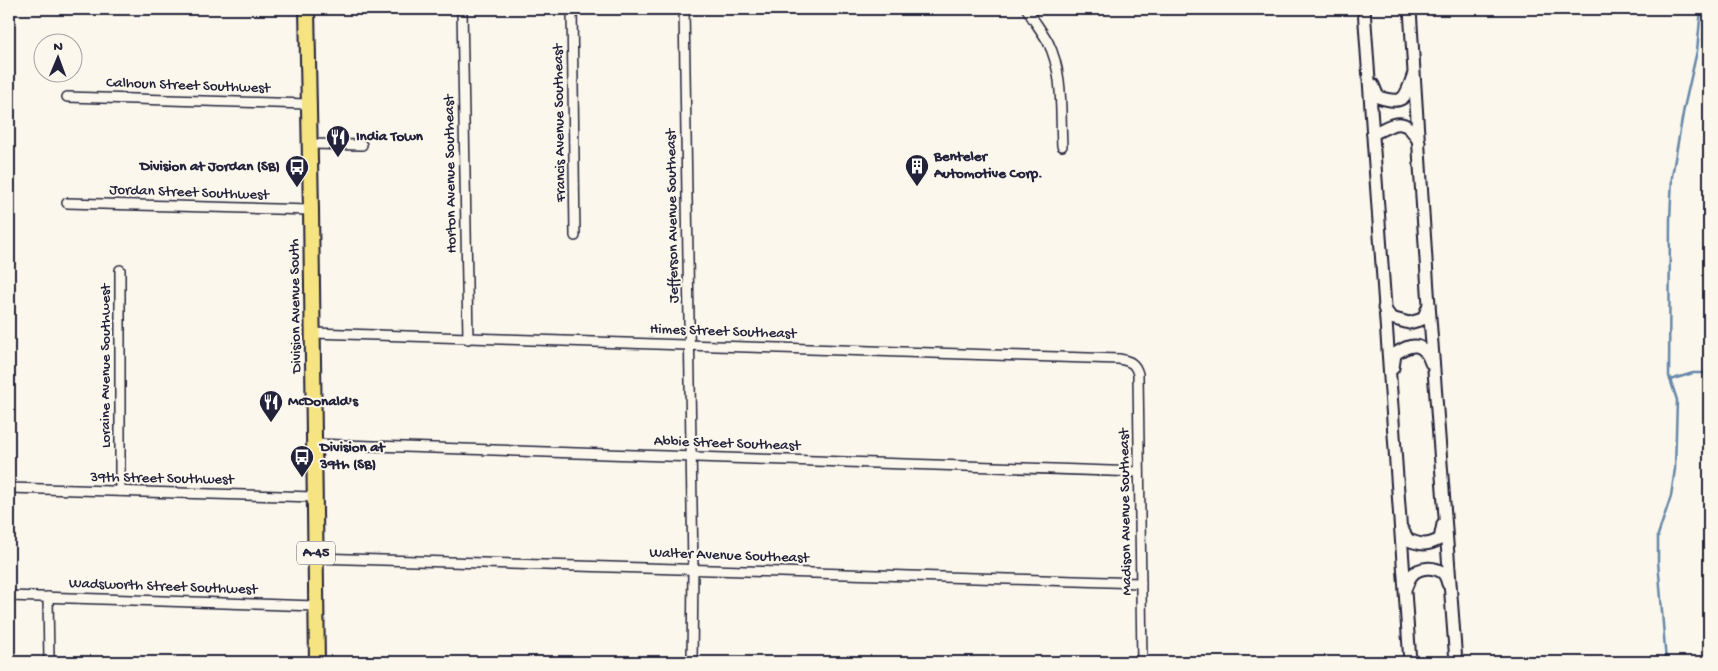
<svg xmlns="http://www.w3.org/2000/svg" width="1718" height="671" viewBox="0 0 1718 671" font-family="'Gochi Hand',sans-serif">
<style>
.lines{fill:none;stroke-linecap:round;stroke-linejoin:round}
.stream{stroke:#6687a9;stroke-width:2.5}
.minor-casing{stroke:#22223b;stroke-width:12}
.tertiary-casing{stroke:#22223b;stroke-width:15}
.primary-casing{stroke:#22223b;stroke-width:18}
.minor{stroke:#fbf7ec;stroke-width:9}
.tertiary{stroke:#fbf7ec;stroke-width:11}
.primary{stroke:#f6e381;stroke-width:14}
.labels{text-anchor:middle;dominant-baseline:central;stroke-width:4;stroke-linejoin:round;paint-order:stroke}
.shield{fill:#fbf7ec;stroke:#636270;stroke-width:1}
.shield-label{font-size:14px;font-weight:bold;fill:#22223b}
.street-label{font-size:15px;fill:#22223b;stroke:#fbf7ec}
.poi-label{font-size:15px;font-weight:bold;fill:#22223b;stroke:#fbf7ec;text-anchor:start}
</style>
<rect width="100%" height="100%" fill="#fbf7ec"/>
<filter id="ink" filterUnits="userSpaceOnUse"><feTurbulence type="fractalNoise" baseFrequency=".02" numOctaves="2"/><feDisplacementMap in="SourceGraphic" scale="10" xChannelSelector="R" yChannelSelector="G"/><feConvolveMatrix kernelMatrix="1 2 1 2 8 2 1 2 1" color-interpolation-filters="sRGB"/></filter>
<g filter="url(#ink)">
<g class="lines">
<g class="stream">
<path d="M1670,380L1693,373H1709"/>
<path d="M1666,662L1658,561V535L1671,496L1675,469L1677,400L1669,376L1670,220L1672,176L1684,108L1697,51L1701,9"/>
</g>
<g class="minor-casing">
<g id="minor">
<path d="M462,9L468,339"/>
<path d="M572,9L575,236"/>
<path d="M684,9L693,569L692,662"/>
<path d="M1027,9C1033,20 1042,31 1048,42C1064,74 1060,112 1062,146"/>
<path d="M67,97L308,104"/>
<path d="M309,144L362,145"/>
<path d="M67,203L311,210"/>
<path d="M313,333L1119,359C1130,361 1135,363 1138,374L1142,662"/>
<path d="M314,444L1139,472"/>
<path d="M9,488L314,497"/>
<path d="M120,491V270"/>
<path d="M316,558L1141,583"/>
<path d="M9,596L316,606"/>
<path d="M48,597L49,662"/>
</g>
</g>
<g class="tertiary-casing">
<g id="tertiary">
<path d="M1364,9L1410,662"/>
<path d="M1410,9L1428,291L1456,662"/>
<path d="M1373,85L1378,97C1404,105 1405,99 1413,76"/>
<path d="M1373,134C1395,122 1406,116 1419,142"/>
<path d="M1384,308L1391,318L1409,323L1423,319L1429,305"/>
<path d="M1393,368L1395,354C1412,342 1424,342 1431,363"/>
<path d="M1402,529L1408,540C1422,545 1427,546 1440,539L1443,524"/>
<path d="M1406,587C1408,583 1409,578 1412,575C1419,567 1434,566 1443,573C1446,576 1447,580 1448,584"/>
</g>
</g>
<g class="primary-casing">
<path id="primary" d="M307,9L311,210L317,662"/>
</g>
<use href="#minor" class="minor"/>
<use href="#tertiary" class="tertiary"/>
<use href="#primary" class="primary"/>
</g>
</g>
<defs>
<g id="restaurant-pin" transform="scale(1.25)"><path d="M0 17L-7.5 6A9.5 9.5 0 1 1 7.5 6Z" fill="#22223b" stroke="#fbf7ec"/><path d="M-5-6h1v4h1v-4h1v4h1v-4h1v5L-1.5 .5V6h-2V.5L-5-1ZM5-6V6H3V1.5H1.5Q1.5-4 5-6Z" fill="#fff"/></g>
<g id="building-pin" transform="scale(1.25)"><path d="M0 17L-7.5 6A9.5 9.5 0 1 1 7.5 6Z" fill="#22223b" stroke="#fbf7ec"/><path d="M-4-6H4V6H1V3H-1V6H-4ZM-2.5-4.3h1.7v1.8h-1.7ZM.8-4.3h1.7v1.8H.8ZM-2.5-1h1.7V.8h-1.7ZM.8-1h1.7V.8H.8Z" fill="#fff"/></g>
<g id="bus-pin" transform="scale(1.25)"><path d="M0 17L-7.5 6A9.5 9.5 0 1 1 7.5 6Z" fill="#22223b" stroke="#fbf7ec"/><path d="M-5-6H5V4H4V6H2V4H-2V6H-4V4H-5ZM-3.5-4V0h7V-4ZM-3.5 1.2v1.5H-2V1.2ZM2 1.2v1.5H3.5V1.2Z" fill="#fff"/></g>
</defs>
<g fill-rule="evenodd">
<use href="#restaurant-pin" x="338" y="137"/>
<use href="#building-pin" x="917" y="166"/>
<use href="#bus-pin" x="297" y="167"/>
<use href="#restaurant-pin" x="271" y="402"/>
<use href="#bus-pin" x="302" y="457"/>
</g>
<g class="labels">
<rect class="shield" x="297" y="541.5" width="38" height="23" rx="4"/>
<g class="shield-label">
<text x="316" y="553">A-45</text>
</g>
<g class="street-label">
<text transform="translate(188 86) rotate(2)">Calhoun Street Southwest</text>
<text transform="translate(560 123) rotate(-91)">Francis Avenue Southeast</text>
<text transform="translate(451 174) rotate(-91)">Horton Avenue Southeast</text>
<text transform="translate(189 193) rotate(2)">Jordan Street Southwest</text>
<text transform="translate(673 216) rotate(-91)">Jefferson Avenue Southeast</text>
<text transform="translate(296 306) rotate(-91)">Division Avenue South</text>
<text transform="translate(723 332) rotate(2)">Himes Street Southeast</text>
<text transform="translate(106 366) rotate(-90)">Loraine Avenue Southwest</text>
<text transform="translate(727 444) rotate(2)">Abbie Street Southeast</text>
<text transform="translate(162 479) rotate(1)">39th Street Southwest</text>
<text transform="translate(1126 512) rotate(-91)">Madison Avenue Southeast</text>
<text transform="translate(729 556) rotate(2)">Walter Avenue Southeast</text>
<text transform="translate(163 587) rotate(2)">Wadsworth Street Southwest</text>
</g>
<g class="poi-label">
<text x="356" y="137">India Town</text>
<text x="934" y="157">Benteler<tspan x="934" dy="17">Automotive Corp.</tspan></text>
<text x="280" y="167" text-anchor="end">Division at Jordan (SB)</text>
<text x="288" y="402">McDonald's</text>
<text x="320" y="448">Division at<tspan x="320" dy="17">39th (SB)</tspan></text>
</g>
</g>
<rect width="1718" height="671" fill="none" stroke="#fbf7ec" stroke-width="30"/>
<rect x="15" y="15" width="1688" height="641" fill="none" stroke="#22223b" stroke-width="2" filter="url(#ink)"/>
<g transform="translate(58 58) rotate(1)"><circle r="24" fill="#fbf7ec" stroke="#a4a2a5"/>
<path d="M0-4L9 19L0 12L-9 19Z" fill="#22223b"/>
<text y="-8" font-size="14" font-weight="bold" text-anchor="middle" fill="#22223b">N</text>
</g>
</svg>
